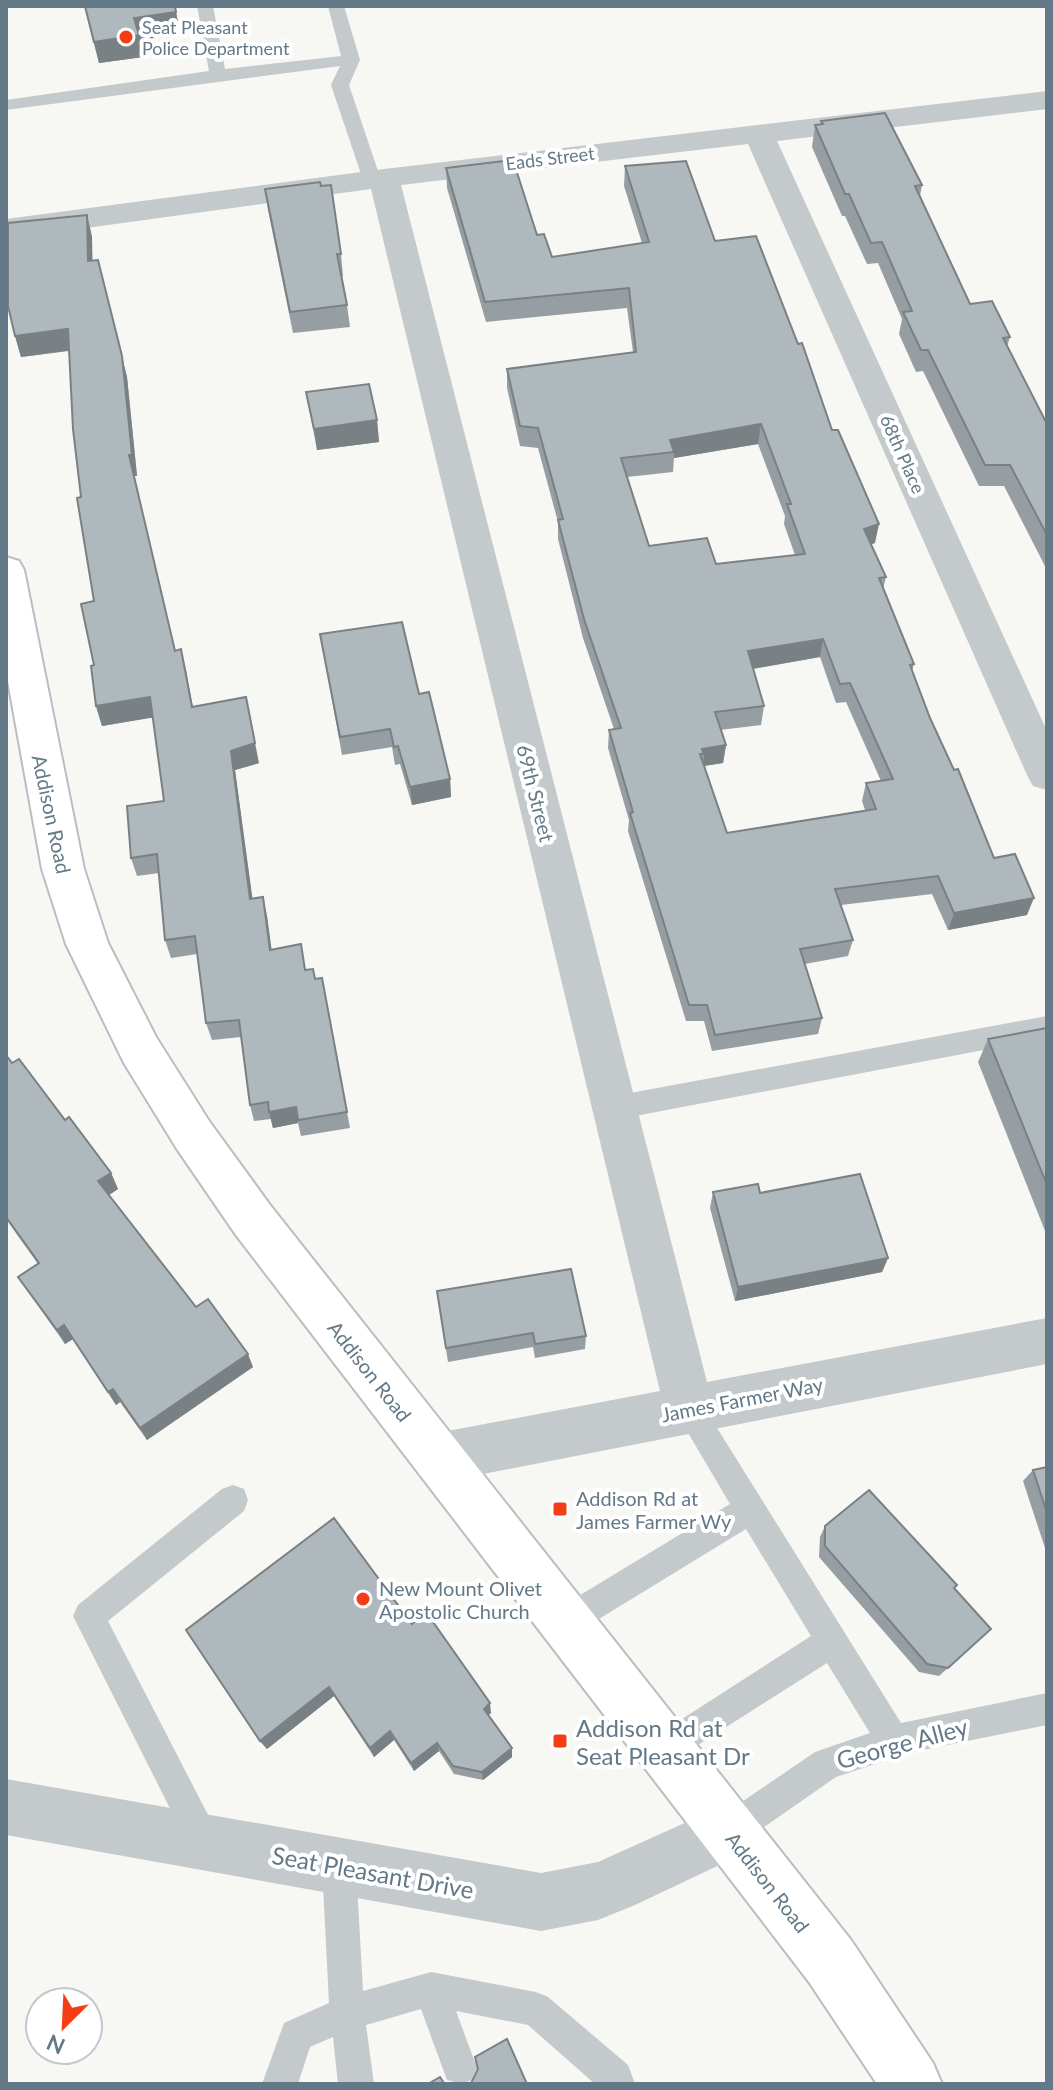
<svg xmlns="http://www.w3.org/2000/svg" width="1053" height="2090" viewBox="0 0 1053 2090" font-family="Lato,sans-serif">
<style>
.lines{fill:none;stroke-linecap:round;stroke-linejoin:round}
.secondary-casing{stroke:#b8bec2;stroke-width:4}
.service{fill:#c4c9cc;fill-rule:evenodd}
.minor{fill:#c4c9cc;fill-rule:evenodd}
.tertiary{fill:#c4c9cc;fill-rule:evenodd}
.secondary{fill:#fff;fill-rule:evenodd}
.wall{fill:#969ea3;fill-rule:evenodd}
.shaded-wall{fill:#7a8184}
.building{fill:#afb8bd;stroke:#7a8184;stroke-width:2;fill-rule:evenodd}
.poi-dot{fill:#f43d16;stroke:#fff;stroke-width:3}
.labels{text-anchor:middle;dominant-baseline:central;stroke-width:8;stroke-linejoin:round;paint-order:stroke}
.far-poi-label{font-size:18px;fill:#637987;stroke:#fff;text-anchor:start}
.far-street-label{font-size:18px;fill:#637987;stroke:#fff}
.street-label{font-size:20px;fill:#637987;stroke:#fff}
.poi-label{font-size:20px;fill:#637987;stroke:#fff;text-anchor:start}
.near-poi-label{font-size:24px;fill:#637987;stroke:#fff;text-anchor:start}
.near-street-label{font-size:24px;fill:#637987;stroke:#fff}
</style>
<rect width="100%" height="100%" fill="#f7f7f3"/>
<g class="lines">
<g class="secondary-casing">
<path id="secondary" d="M6,557L19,561L24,570L84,869L108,943L156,1037L209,1121L270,1205L851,1940L933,2063L942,2084H877L809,1982L236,1235L177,1149L124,1063L66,944L42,869L6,670Z"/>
</g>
<g class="service">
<path d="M197,6H213L225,69L341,56L328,6H344L360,60L349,85L381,180L378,184H366L363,180L331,85L340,66L6,110V100L209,71Z"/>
<path d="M1047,1016V1038L614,1120L605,1116L601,1108L605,1100L614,1096Z"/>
<path d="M689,1395L699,1399L901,1723L1047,1693V1725L908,1753L836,1777L741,1843L729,1848L717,1843L712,1831L717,1819L815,1752L870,1733L827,1663L676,1759L665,1764L654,1759L649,1748L654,1737L811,1636L746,1529L576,1633L565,1638L554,1633L549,1622L554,1611L730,1504L674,1409L679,1399Z"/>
<path d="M233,1485L244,1489L248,1500L244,1511L108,1621L222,1842L217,1854L205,1859L193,1854L73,1616L78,1605L222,1489Z"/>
<path d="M339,1849L351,1854L356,1866L363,1991L431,1972L536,1992L548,1997L628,2065L635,2084H595L528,2025L456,2011L477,2068L471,2080L463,2084L447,2080L421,2009L366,2025L374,2084H338L333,2037L310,2047L298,2084H262L284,2023L329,2003L322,1866L327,1854Z"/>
</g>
<path class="minor" d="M1047,91V109L777,141L1047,731V790L1033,786L1027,775L748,144L401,185L707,1382L1047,1318V1364L437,1483L419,1475L412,1458L419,1441L437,1433L660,1391L371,189L6,239V219L384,169Z"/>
<path class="tertiary" d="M6,1779L541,1873L598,1862L729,1803L749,1811L757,1831L749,1851L635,1905L598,1920L541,1931L6,1835Z"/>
<use href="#secondary" class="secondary"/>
</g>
<g class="wall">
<path d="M84,6H175L180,34L140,40L143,57L99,63Z"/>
<path d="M821,121L922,185L920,196L970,304L1010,337L1007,347L1047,424V570L1004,486H979L923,371L916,372L899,334L902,319L878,263L867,264L845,216H842L812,147L815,125L821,124Z"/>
<path d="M625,166L715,241L832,430L875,543L871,544L886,577L883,589L914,664L912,672L930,718L994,858L1027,915L948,930L932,894L841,905L853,940L848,956L805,964L822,1018L818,1034L712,1051L704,1021H686L628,831L629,820L608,748L609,730L614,729L583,638L558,539V522L538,448L520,446L507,388V369L633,352L627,308L486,322L447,188L446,168L537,235L552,257L642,243L624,186ZM758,444L785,516L784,524L795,555L716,564L649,546L627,477L673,472L674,458ZM820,657L836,703L846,702L881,781L866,783L862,801L865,810L727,833L704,766L723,763L726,745L720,730L761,725L764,706L753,669Z"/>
<path d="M265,189L341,254L343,276H342L347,305L350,327L293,333L268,210Z"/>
<path d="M87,215L92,237V260L127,377L137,476H134L175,651L181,649L193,707L259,763L235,770L252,899L267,916L271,949L306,970L315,979L322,978L350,1128L301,1136L298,1123L273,1128L271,1119L254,1121L250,1105L241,1037L212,1040L206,1023L197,954L171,958L165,940L159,873L137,876L131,858L164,801L153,717L102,726L96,706L94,665V601L81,497L69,351L21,357L15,336Z"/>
<path d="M306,392L377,420L379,442L317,450Z"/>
<path d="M320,634L419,694L450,779L451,797L412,805L400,764L395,765L392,747L342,755Z"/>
<path d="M1047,1028V1236L978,1062L988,1039Z"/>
<path d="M6,1055L111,1173L118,1189L109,1195L196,1307L253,1367L147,1440L120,1402L116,1405L73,1339L65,1344L18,1277L38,1264L6,1219Z"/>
<path d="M713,1192L760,1193L888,1258L882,1272L735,1301L710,1208Z"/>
<path d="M437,1291L586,1336L585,1349L535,1358L533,1347L448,1362Z"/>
<path d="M1047,1467V1547L1045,1548L1023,1481L1033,1470Z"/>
<path d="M825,1526L957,1585L954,1588L991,1629L939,1676L919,1672L819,1557L820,1537Z"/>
<path d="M412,1624L491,1713L488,1715L512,1748V1757L483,1780L454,1774L439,1751L414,1771L394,1740L374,1757L334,1696L267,1749L260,1741Z"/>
</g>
<g class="shaded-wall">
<path d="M176,12L180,34L140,40L143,57L99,63L94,42L134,18Z"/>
<path d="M87,215L92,237L93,283L88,261Z"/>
<path d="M68,329L73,350L21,357L15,336Z"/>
<path d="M122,356L127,377L137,476H134L129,455Z"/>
<path d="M377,420L379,442L317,450L314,429Z"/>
<path d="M761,424L758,444L674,458V452L670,440Z"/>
<path d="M879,524L875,543L860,548L864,529Z"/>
<path d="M823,639L820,657L745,670L748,651Z"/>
<path d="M181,649L186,670L196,727L192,707Z"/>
<path d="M150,697L156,717L102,726L96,706Z"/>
<path d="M246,697L259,763L235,770L255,917L250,899L231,751Z"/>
<path d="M726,745L723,763L703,766L704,754L702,749Z"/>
<path d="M450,779L451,797L412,805L410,787Z"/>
<path d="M263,897L267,916L274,967L270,950Z"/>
<path d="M1034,898L1027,915L948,930L954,913Z"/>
<path d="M296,1107L298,1123L273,1128L269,1112Z"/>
<path d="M111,1173L118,1189L106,1197L98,1181Z"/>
<path d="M888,1258L882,1272L735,1301L738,1287Z"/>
<path d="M64,1325L73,1339L65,1344L57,1330Z"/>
<path d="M248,1354L253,1367L147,1440L140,1428Z"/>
<path d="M113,1389L120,1402L116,1405L108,1392Z"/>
<path d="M329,1687L334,1696L267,1749L260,1741Z"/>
<path d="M490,1703L491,1713L485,1718L484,1709Z"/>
<path d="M390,1731L394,1740L374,1757L370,1748Z"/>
<path d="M437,1743L439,1751L414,1771L411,1763Z"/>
<path d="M512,1748V1757L483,1780L482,1772Z"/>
</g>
<g class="building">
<path d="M85,6H175L176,12L134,18L139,35L94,42Z"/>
<path d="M885,113L922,185L915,186L970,304L992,301L1010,337L1003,338L1047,424V535L1010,465H985L928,350H921L903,312L912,311L882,242L871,243L849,194H845L815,125L823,124L821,121Z"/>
<path d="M513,160L537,235L544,234L552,257L649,242L625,166L686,161L715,241L756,236L798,344L802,343L832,430H838L879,524L864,529L886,577L879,578L914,664L910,665L930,718L954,770L958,769L994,858L1015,854L1034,898L954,913L938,876L835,889L853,940L800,949L822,1018L715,1035L707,1005H689L630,813L633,812L609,730L621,728L584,619L558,520L563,519L538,428L520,426L507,369L636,352L629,288L485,302L446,168ZM761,424L791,504H787L805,554L716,564L707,538L649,546L621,458L674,452L670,440ZM823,639L840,684L850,683L893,779L866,783L876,809L727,833L700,754H704L702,749L726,745L715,712L764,706L748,651Z"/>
<path d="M320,182L321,186L331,185L341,254H337L347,305L290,312L265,189Z"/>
<path d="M87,215L88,261L98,260L122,356L132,455H129L175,651L181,649L192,707L246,697L255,743L231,751L250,899L263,897L270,950L301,944L305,970L313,969L315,979L322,978L347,1112L298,1120L296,1107L269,1112L268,1102L250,1105L239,1020L206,1023L195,936L165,940L157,854L131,858L127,806L164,801L150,697L96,706L91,666L94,665L81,604L94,601L77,498L81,497L73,429L68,329L15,336L8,306V223Z"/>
<path d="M369,384L377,420L314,429L306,392Z"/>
<path d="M402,622L419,694L429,692L450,779L410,787L398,746L394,747L390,729L340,737L320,634Z"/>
<path d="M1047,1028V1185L988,1039Z"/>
<path d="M6,1055L12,1063L19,1059L65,1120L69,1117L111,1173L98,1181L196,1307L208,1299L248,1354L140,1428L113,1389L108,1392L64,1325L57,1330L18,1277L39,1263L6,1217Z"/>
<path d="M860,1174L888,1258L738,1287L713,1192L758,1184L760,1193Z"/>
<path d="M571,1269L586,1336L535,1344L533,1333L446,1348L437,1291Z"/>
<path d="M1047,1467V1513L1033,1470Z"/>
<path d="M869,1490L957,1585L954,1588L991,1629L948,1668L927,1664L825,1546V1526Z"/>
<path d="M334,1518L412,1624L426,1612L490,1703L484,1709L512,1748L482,1772L453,1766L437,1743L411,1763L390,1731L370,1748L329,1687L260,1741L186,1630Z"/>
<path d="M507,2039L527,2084H468L471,2083L478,2069L475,2057Z"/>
<path d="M440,2077L444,2083L447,2084H428Z"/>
</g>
<g class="poi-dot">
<circle cx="126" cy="37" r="8"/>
<rect x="552" y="1501" width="16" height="16" rx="4"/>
<circle cx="363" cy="1599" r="8"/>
<rect x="552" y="1733" width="16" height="16" rx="4"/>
</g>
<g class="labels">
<g class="far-poi-label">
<text x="142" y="27">Seat Pleasant<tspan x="142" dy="21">Police Department</tspan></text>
</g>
<g class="far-street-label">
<text transform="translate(550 158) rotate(-7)">Eads Street</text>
<text transform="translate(903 454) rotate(66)">68th Place</text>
</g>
<g class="street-label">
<text transform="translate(536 793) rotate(76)">69th Street</text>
<text transform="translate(52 814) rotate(78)">Addison Road</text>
<text transform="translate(370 1371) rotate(52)">Addison Road</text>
<text transform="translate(742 1399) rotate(-11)">James Farmer Way</text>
<text transform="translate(768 1882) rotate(52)">Addison Road</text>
</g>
<g class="poi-label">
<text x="576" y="1498">Addison Rd at<tspan x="576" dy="23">James Farmer Wy</tspan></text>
<text x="379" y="1588">New Mount Olivet<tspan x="379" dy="23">Apostolic Church</tspan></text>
</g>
<g class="near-poi-label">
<text x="576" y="1727">Addison Rd at<tspan x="576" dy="28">Seat Pleasant Dr</tspan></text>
</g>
<g class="near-street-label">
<text transform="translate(902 1743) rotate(-15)">George Alley</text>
<text transform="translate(373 1872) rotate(10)">Seat Pleasant Drive</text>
</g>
</g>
<rect width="1053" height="2090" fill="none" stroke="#637987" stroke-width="16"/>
<g transform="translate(64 2026) rotate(204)"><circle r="38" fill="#ffffff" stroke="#c1c9cf" stroke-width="2"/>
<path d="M0-6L14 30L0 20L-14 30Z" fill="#f43d16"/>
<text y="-12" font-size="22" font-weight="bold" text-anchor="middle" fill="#637987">N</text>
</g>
</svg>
